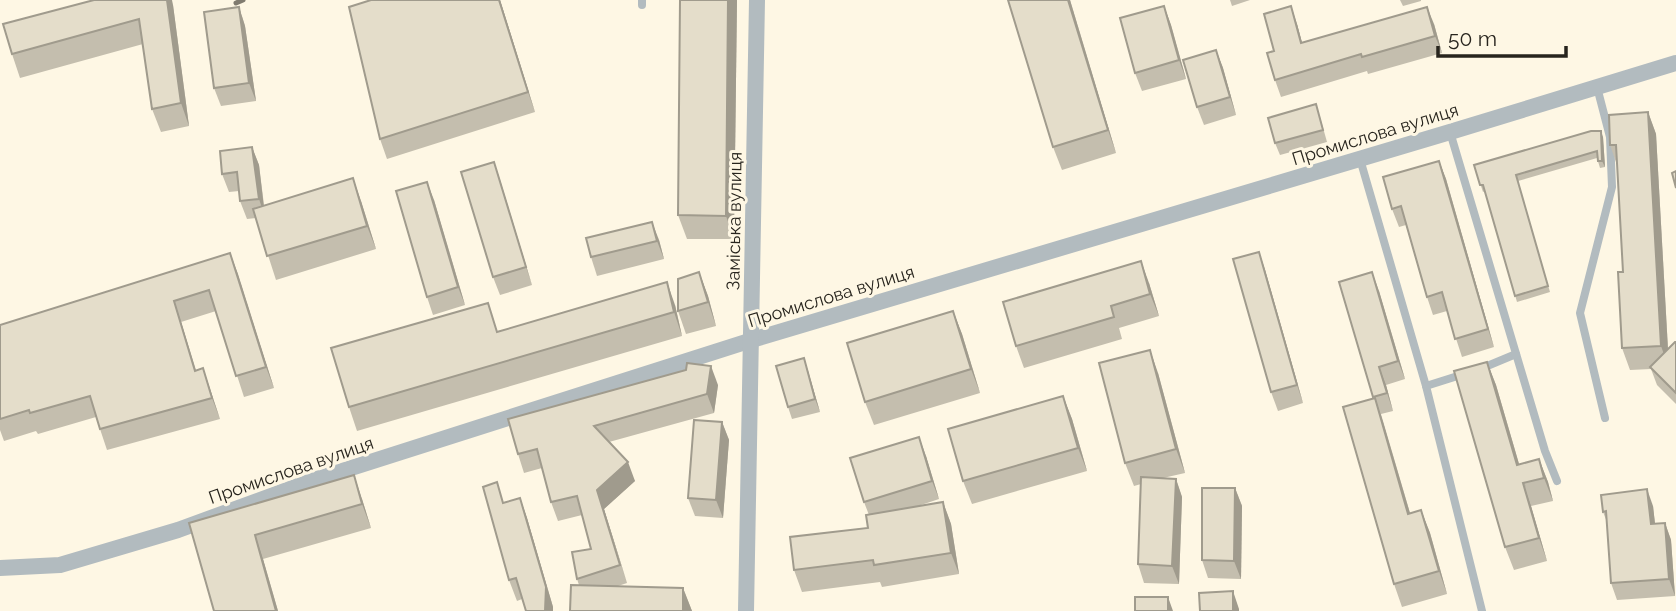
<svg xmlns="http://www.w3.org/2000/svg" width="1676" height="611" viewBox="0 0 1676 611" font-family="Raleway,sans-serif">
<style>
.lines{fill:none;stroke-linecap:round;stroke-linejoin:round}
.service{stroke:#b2bbbf;stroke-width:8}
.minor{stroke:#b2bbbf;stroke-width:16}
.rail{stroke:#807b6f;stroke-width:5}
.wall{fill:#c4beae}
.shaded-wall{fill:#a09b8d}
.building{fill:#e4ddca;stroke:#a09b8d;stroke-width:2}
.labels{text-anchor:middle;dominant-baseline:central;stroke-width:6;stroke-linejoin:round;paint-order:stroke}
.street-label{font-size:18px;fill:#27241d;stroke:#fef7e4}
</style>
<rect width="100%" height="100%" fill="#fef7e4"/>
<g class="lines">
<g class="service">
<path d="M642,0V5"/>
<path d="M1597,87L1610,137L1612,187L1580,313L1605,418"/>
<path d="M1450,132L1545,451L1557,481"/>
<path d="M1360,159L1426,386"/>
<path d="M1480,369L1516,354"/>
<path d="M1464,374L1426,386L1482,611"/>
</g>
<g class="minor">
<path d="M0,568L60,565L178,530L320,478L752,340L1450,132L1676,63"/>
<path d="M746,611L757,0"/>
</g>
<path class="rail" d="M236,3L243,0"/>
</g>
<g class="wall">
<path d="M371,0H501H500L535,112L387,159L380,139Z"/>
<path d="M680,0H737L734,239H687L678,215Z"/>
<path d="M1070,0L1116,153L1062,170L1053,147Z"/>
<path d="M1230,0H1250L1232,6Z"/>
<path d="M1400,0H1421V1L1403,6Z"/>
<path d="M173,5L189,126L161,132L152,109L143,44L20,78L12,54Z"/>
<path d="M1164,6L1171,25L1186,79L1142,91L1135,73Z"/>
<path d="M239,7L245,26L256,101L221,106L214,88Z"/>
<path d="M1297,24L1302,43L1434,24L1442,53L1368,74L1367,71L1281,97L1275,80L1274,51Z"/>
<path d="M1216,50L1223,68L1236,115L1204,125L1197,107Z"/>
<path d="M1648,112L1656,134L1668,349L1676,342V404L1657,385L1651,369L1630,370L1622,348L1623,272L1617,165L1610,145Z"/>
<path d="M1320,117L1327,142L1280,155L1275,143Z"/>
<path d="M1603,137L1605,167L1600,168L1597,158L1518,181L1550,292L1517,302L1485,191L1483,192L1474,165Z"/>
<path d="M252,147L259,165L264,205L361,201L376,249L276,280L256,218L247,219L240,201L239,191L229,192L222,174Z"/>
<path d="M1439,161L1446,179L1494,347L1462,357L1447,311L1433,315L1427,297L1406,225L1399,227L1392,209Z"/>
<path d="M494,162L532,285L500,295L493,277Z"/>
<path d="M434,200L465,305L433,315L427,297Z"/>
<path d="M659,240L664,259L597,276L591,257Z"/>
<path d="M1259,252L1265,270L1303,403L1278,411L1271,392Z"/>
<path d="M230,253L274,388L244,397L216,311L181,322L196,370L203,368L220,419L107,450L96,417L38,434L36,431L4,441L0,430V325Z"/>
<path d="M699,272L708,296L716,326L686,334L678,311Z"/>
<path d="M1339,282L1379,291L1405,379L1386,385L1393,411L1381,414L1410,513L1421,510L1430,533L1447,594L1402,607L1394,584L1374,399Z"/>
<path d="M1149,283L1159,316L1119,328L1122,339L1024,368L1016,346Z"/>
<path d="M675,305L682,336L357,431L349,407L498,331Z"/>
<path d="M953,311L962,334L980,393L874,425L865,402Z"/>
<path d="M1487,362L1496,385L1519,464L1539,459L1548,482L1553,501L1531,506L1547,561L1514,570L1505,547Z"/>
<path d="M808,371L820,412L792,419L788,407Z"/>
<path d="M1158,373L1185,473L1163,478L1176,479L1182,497L1179,584L1144,583L1138,564L1141,484L1134,486L1125,463Z"/>
<path d="M718,385L714,413L609,442L635,481L604,509L627,583L618,586L683,588L692,611H570L579,585L577,579L591,549L582,515L558,521L551,502L542,468L524,473L518,454L508,419Z"/>
<path d="M1063,396L1072,419L1087,471L972,504L963,481Z"/>
<path d="M722,422L729,440L723,518L695,516L688,498Z"/>
<path d="M926,456L939,499L912,508L943,502L951,524L959,574L882,587L880,582L802,592L794,570L868,528L869,515L864,502Z"/>
<path d="M1235,488L1242,506L1241,579L1208,578L1202,560Z"/>
<path d="M520,498L527,518L553,607V611H526L522,599L517,601L509,580L505,502Z"/>
<path d="M362,499L371,528L263,559L278,611H214L189,523Z"/>
<path d="M1653,506L1655,524L1665,523L1671,540L1675,596L1617,600L1611,583L1607,522L1603,512Z"/>
</g>
<g class="shaded-wall">
<path d="M167,0H172L173,5L189,126L181,103Z"/>
<path d="M499,0H500L535,112L528,92Z"/>
<path d="M728,0H737L734,239L726,216Z"/>
<path d="M1068,0H1070L1116,153L1108,130Z"/>
<path d="M1164,6L1171,25L1186,79L1179,60Z"/>
<path d="M1291,6L1297,24L1307,61L1301,43Z"/>
<path d="M239,7L245,26L256,101L249,83Z"/>
<path d="M1427,7L1434,24L1442,53L1435,36Z"/>
<path d="M1216,50L1223,68L1236,115L1230,97Z"/>
<path d="M1648,112L1656,134L1669,368L1661,346Z"/>
<path d="M1601,131L1603,137L1605,167L1602,161Z"/>
<path d="M252,147L259,165L265,217L259,199Z"/>
<path d="M1439,161L1446,179L1494,347L1488,329Z"/>
<path d="M494,162L500,180L532,285L526,267Z"/>
<path d="M353,178L361,201L376,249L367,226Z"/>
<path d="M427,182L434,200L465,305L458,287Z"/>
<path d="M652,222L659,240L664,259L657,241Z"/>
<path d="M1259,252L1265,270L1303,403L1297,385Z"/>
<path d="M230,253L238,274L274,388L266,367Z"/>
<path d="M1141,261L1149,283L1159,316L1150,294Z"/>
<path d="M699,272L708,296L716,326L708,302Z"/>
<path d="M1372,272L1379,291L1405,379L1398,361Z"/>
<path d="M667,282L675,305L682,336L674,312Z"/>
<path d="M174,301L181,322L202,392L195,371Z"/>
<path d="M953,311L962,334L980,393L971,369Z"/>
<path d="M1150,350L1158,373L1185,473L1176,449Z"/>
<path d="M804,358L808,371L820,412L815,399Z"/>
<path d="M1487,362L1496,385L1526,488L1517,465Z"/>
<path d="M711,366L718,385L714,413L707,394Z"/>
<path d="M1379,367L1386,385L1393,411L1387,393Z"/>
<path d="M203,368L220,419L212,398Z"/>
<path d="M1063,396L1072,419L1087,471L1078,448Z"/>
<path d="M1375,398L1383,422L1417,537L1408,514Z"/>
<path d="M722,422L729,440L723,518L716,500Z"/>
<path d="M919,437L926,456L939,499L932,481Z"/>
<path d="M1539,459L1548,482L1553,501L1544,478Z"/>
<path d="M628,462L635,481L604,509L627,583L597,490Z"/>
<path d="M354,475L362,499L371,528L362,504Z"/>
<path d="M1176,479L1182,497L1179,584L1172,566Z"/>
<path d="M1523,483L1531,506L1547,561L1539,538Z"/>
<path d="M1235,488L1242,506L1241,579L1234,561Z"/>
<path d="M1647,489L1653,506L1657,541L1651,524Z"/>
<path d="M520,498L527,518L553,607V611H545Z"/>
<path d="M943,502L951,524L959,574L951,553Z"/>
<path d="M1421,510L1430,533L1447,594L1439,571Z"/>
<path d="M1665,523L1671,540L1675,596L1669,579Z"/>
<path d="M255,535L263,559L278,611H276Z"/>
<path d="M683,588L692,611H683Z"/>
<path d="M1233,591L1239,609V611H1233Z"/>
<path d="M1168,597L1173,611H1168Z"/>
</g>
<g class="building">
<path d="M94,0H167L181,103L152,109L139,19L12,54L3,24Z"/>
<path d="M371,0H499L528,92L380,139L349,7Z"/>
<path d="M680,0H728L726,216L678,215Z"/>
<path d="M1008,0H1068L1108,130L1053,147Z"/>
<path d="M1164,6L1179,60L1135,73L1120,18Z"/>
<path d="M1291,6L1301,43L1427,7L1435,36L1362,57L1361,54L1275,80L1267,53L1274,51L1264,14Z"/>
<path d="M239,7L249,83L214,88L204,12Z"/>
<path d="M1216,50L1230,97L1197,107L1183,60Z"/>
<path d="M1316,104L1323,130L1275,143L1268,118Z"/>
<path d="M1648,112L1661,346L1622,348L1618,272H1623L1616,145H1610L1609,115Z"/>
<path d="M1591,131H1601L1602,161H1598L1597,151L1516,175L1548,286L1515,296L1483,185H1480L1474,165Z"/>
<path d="M252,147L259,199L240,201L237,172L222,174L220,151Z"/>
<path d="M1439,161L1488,329L1455,339L1442,292L1427,297L1401,206L1392,209L1383,177Z"/>
<path d="M494,162L526,267L493,277L461,172Z"/>
<path d="M1676,171V188L1672,173Z"/>
<path d="M353,178L367,226L267,256L253,209Z"/>
<path d="M427,182L458,287L427,297L396,191Z"/>
<path d="M652,222L657,241L591,257L586,238Z"/>
<path d="M1259,252L1297,385L1271,392L1233,259Z"/>
<path d="M230,253L266,367L236,376L209,290L174,301L195,371L203,368L212,398L100,429L90,396L30,413L29,410L0,419V325Z"/>
<path d="M1141,261L1150,294L1111,306L1114,317L1016,346L1003,302Z"/>
<path d="M699,272L708,302L678,311V279Z"/>
<path d="M1372,272L1398,361L1379,367L1387,393L1373,397L1339,282Z"/>
<path d="M667,282L674,312L349,407L331,348L488,303L497,332Z"/>
<path d="M953,311L971,369L865,402L847,343Z"/>
<path d="M1675,342H1676V393L1650,367Z"/>
<path d="M1150,350L1176,449L1125,463L1099,363Z"/>
<path d="M804,358L815,399L788,407L776,366Z"/>
<path d="M1487,362L1517,465L1539,459L1544,478L1523,483L1539,538L1505,547L1454,371Z"/>
<path d="M687,363L711,366L707,394L594,426L628,462L597,490L620,565L577,579L572,552L591,549L577,496L551,502L537,449L518,454L508,419L686,370Z"/>
<path d="M1063,396L1078,448L963,481L948,429Z"/>
<path d="M1375,398L1408,514L1421,510L1439,571L1394,584L1343,407Z"/>
<path d="M694,420L722,422L716,500L688,498Z"/>
<path d="M919,437L932,481L864,502L850,458Z"/>
<path d="M354,475L362,504L255,535L276,611H214L189,523Z"/>
<path d="M1141,477L1176,479L1172,566L1138,564Z"/>
<path d="M497,482L503,503L520,498L546,587L545,611H526L516,578L509,580L483,487Z"/>
<path d="M1202,488H1235L1234,561L1202,560Z"/>
<path d="M1647,489L1651,524L1665,523L1669,579L1611,583L1606,511L1603,512L1601,495Z"/>
<path d="M943,502L951,553L874,565L873,560L794,570L790,537L868,528L866,515Z"/>
<path d="M571,585L683,588V611H570Z"/>
<path d="M1233,591V611H1200L1199,593Z"/>
<rect x="1135" y="597" width="33" height="14"/>
</g>
<g class="labels">
<g class="street-label">
<text transform="translate(1375 134) rotate(-17)">Промислова вулиця</text>
<text transform="translate(734 221) rotate(-89)">Заміська вулиця</text>
<text transform="translate(831 296) rotate(-17)">Промислова вулиця</text>
<text transform="translate(291 470) rotate(-19)">Промислова вулиця</text>
</g>
</g>
<path d="M1438 46v10h128v-10" fill="none" stroke="#27241d" stroke-width="3.5"/>
<text x="1448" y="46" font-size="21" fill="#27241d" stroke="#fef7e4" stroke-width="5" paint-order="stroke">50 m</text>
</svg>
